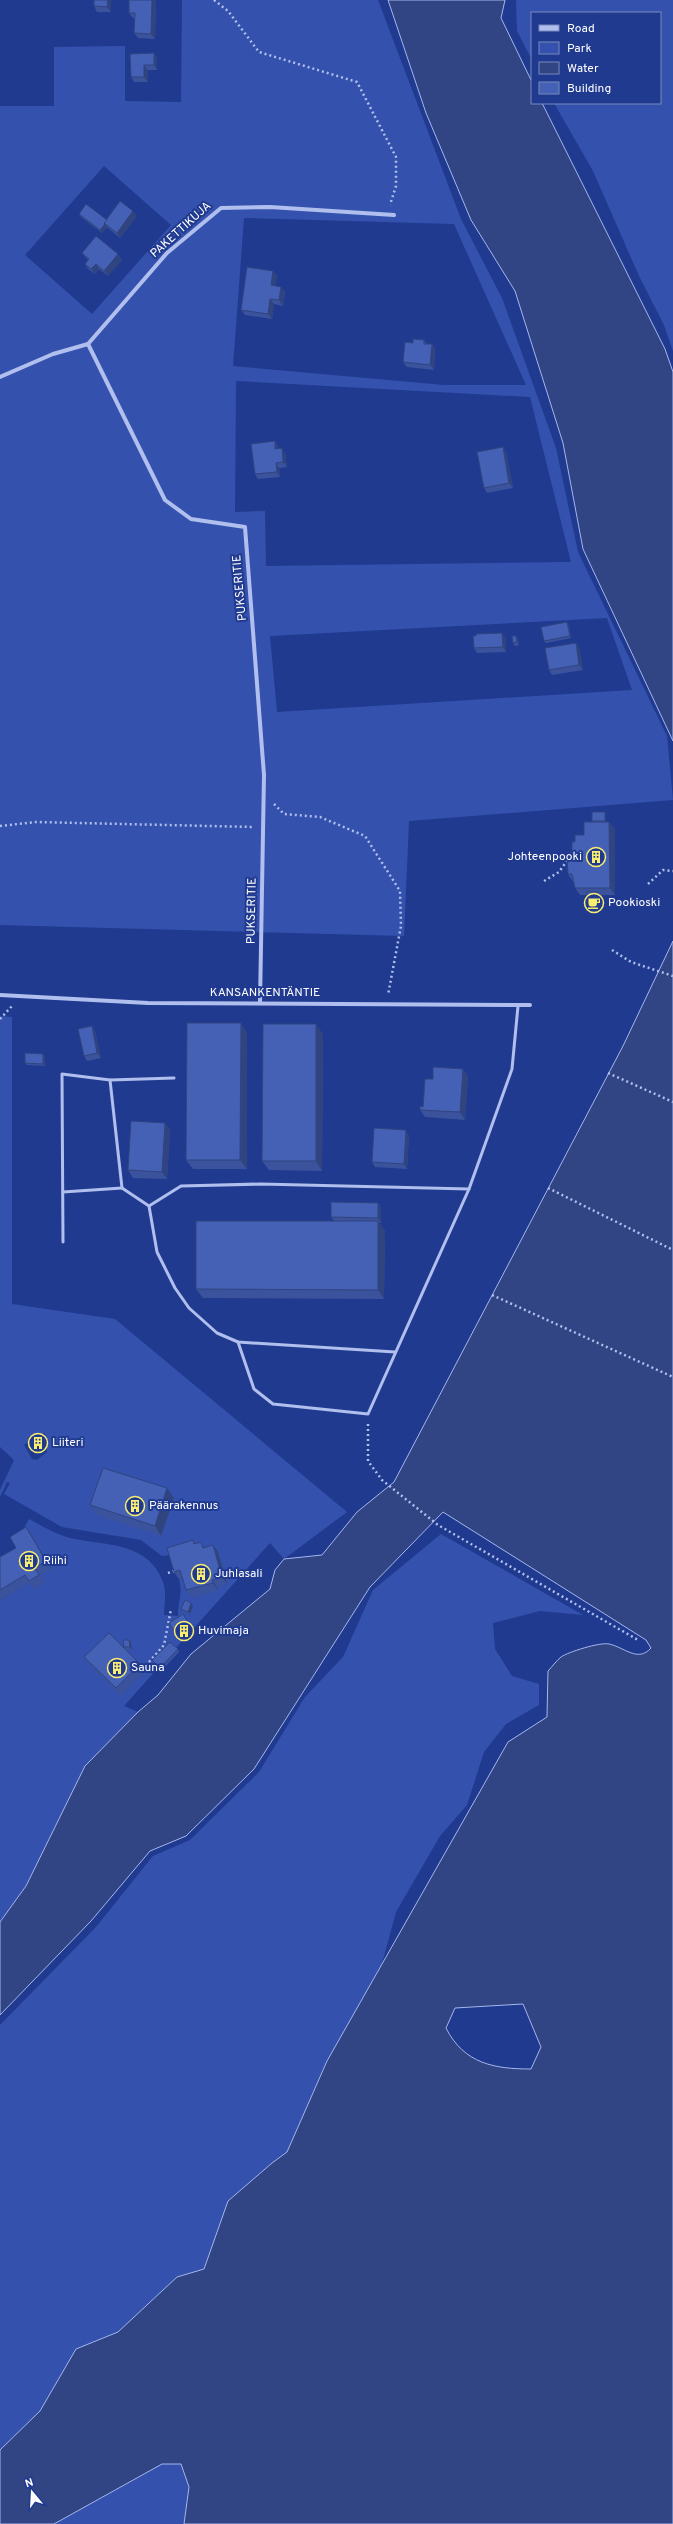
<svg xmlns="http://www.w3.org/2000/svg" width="673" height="2524" viewBox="0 0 673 2524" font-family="Overpass,sans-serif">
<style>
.green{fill:#3452ad;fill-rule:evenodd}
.water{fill:#314484;stroke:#a4b7ee;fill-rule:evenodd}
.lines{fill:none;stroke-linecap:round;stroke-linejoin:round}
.path{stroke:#b0bfed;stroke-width:2.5;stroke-dasharray:2 3;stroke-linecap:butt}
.service{stroke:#b0bfed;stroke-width:3}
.minor{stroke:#b0bfed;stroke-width:4}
.wall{fill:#3b539c}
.shaded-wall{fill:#30447f}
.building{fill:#4561b5;stroke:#30447f}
.labels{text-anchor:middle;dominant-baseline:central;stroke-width:4;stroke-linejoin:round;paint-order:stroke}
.street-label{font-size:12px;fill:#fff;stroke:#203a90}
.poi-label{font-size:12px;fill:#fff;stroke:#203a90;text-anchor:start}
</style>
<rect width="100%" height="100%" fill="#203a90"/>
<g class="green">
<path d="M182,0H378L461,219L502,298L556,448L578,552L667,736L673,800L409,821L404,936L0,925V106H54V47L125,46V101L181,102ZM104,166L171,225L92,314L25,255ZM244,218L454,224L526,385H444L233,366ZM236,381L530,397L571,562L266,566L265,511L235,512ZM607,618L632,690L277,712L270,636Z"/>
<path d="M516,0H673V351L664,325L639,276L593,171L554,103H660V13H532V60L517,31Z"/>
<path d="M0,1016L12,1017V1304L115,1319L347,1512L284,1559L270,1543L193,1629L195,1633L181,1642L124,1706L138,1712L126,1727L26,1886L0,1922V1600L30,1582L44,1583L15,1544L29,1519C42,1526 55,1534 70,1538C105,1546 148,1541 163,1582C167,1593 164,1605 164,1615L178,1616C178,1600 183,1595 179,1579C195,1574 208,1590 227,1584L172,1555L162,1556L141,1540L62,1527L4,1494L10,1483L7,1482L0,1497V1490L14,1460L0,1447ZM45,1433L47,1452L37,1460L32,1459L24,1445L34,1437Z"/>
<path d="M441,1534L583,1615L540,1611L493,1623L495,1649L512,1676L539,1684V1705L506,1724L484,1752L467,1805L440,1836L396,1912L380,1971L327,2061L287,2152L272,2163L228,2201L204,2269L177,2277L118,2332L76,2349L40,2411L0,2450V2025L96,1927L153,1856L190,1840L259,1772L305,1697L343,1657L373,1590Z"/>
<path d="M162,2464H181L189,2487L184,2524H54Z"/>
</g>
<g class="water">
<path d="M388,0H505L501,18L532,82V103H542L665,349L673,372V741L583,549L563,443L515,291L471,220L426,113Z"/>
<path d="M673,941V2524H184L189,2487L181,2464H162L54,2524H0V2450L40,2411L76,2349L118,2332L177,2277L204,2269L228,2201L272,2163L287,2152L327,2061L508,1742L547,1717L548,1671C552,1667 556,1661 561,1657C568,1652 600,1642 609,1644C624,1647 638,1663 651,1648L646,1640L443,1512L370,1587L254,1769L186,1836L150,1851L91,1921L0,2015V1922L26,1886L85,1766L138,1712L158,1695L191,1654L270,1589L275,1570L284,1559L322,1555L357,1512L394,1482L623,1046ZM523,2004L541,2047L531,2069C495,2069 464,2064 446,2028L455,2008Z"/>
</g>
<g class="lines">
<g class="path">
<path d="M214,0L228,11L259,52L357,82L396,157V186L390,205"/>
<path d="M274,804L284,814L320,817L365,836L400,891L401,926L388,995"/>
<path d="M0,826L36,822L253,827"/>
<path d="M544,881L559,872L574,851"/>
<path d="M648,884L663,870L673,871"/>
<path d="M612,950L631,962L673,976"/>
<path d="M0,1019L12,1006"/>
<path d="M608,1073L673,1102"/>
<path d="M548,1188L673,1250"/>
<path d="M492,1295L673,1377"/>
<path d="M368,1424V1461L382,1480L438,1525L638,1640"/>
<path d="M168,1573L177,1570"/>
<path d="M149,1662L164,1645L171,1609"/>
</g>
<g class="service">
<path d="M110,1080L174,1078"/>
<path d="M63,1192L122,1188"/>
<path d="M149,1206L181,1186L261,1184L469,1189"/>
<path d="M63,1242L62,1074L110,1080L122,1188L149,1206L157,1252L175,1288L189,1308L217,1333L238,1342L395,1352"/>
<path d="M238,1342L254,1389L273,1404L368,1414L469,1189L512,1069L518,1006"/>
</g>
<g class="minor">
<path d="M88,344L167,253L221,208L270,207L394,215"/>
<path d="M0,377L53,354L88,344L165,500L191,519L245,527L264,775L260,1003"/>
<path d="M0,995L148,1003L530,1005"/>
</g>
</g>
<g class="wall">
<path d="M94,0H111V12H97L94,6Z"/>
<path d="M156,1L155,39L138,38L134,33L135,18H133L129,13Z"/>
<path d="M154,53L157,59V70H148V82H134L131,77Z"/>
<path d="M79,214L107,220L137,216L120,238L107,227L102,233L81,217Z"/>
<path d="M82,253L118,254L122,260L108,276L99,269L95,274L88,269L85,264L88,260Z"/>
<path d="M273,271L277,276L275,286L281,287L285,292L283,306L274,304L272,319L245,315L241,310Z"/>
<path d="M424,340L427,344H432L435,349L434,370L407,367L403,362L413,343Z"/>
<path d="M275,441L278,446V448L285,453L287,467L279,468L280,477L258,479L255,474Z"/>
<path d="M503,447L506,452L513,488L487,493L484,488Z"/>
<path d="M569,625L571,638L546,643L544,641Z"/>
<path d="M506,638V652L477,653L474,648Z"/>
<path d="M518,638L519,645L515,646L513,643Z"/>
<path d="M576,643L579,648L583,670L552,675L549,670Z"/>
<path d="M605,812L606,814V822H609L615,829V895H601L602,897L591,908L587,903V895H580L575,888L574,882H573L568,874L575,842L584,835L593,822L592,821Z"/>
<path d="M92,1026L95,1031L101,1058L87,1061L84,1056Z"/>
<path d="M247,1033V1169H193L186,1160Z"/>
<path d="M323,1034L322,1171L269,1170L262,1161Z"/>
<path d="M43,1054L45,1057V1066L27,1065L25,1063Z"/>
<path d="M468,1076L465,1120L425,1117L420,1110L423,1107L433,1079Z"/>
<path d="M165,1123L170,1130L167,1179L133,1178L128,1170Z"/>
<path d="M409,1135L407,1169L375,1167L372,1162Z"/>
<path d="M378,1203L381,1208V1223H379L385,1231L384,1299L203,1298L196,1289L334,1221L331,1217Z"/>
<path d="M40,1433L42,1436L46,1445L33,1450L32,1447Z"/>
<path d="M174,1498L161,1536L97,1515L90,1505Z"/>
<path d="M26,1527L31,1535L52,1569L40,1575L45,1583L34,1589L30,1583L0,1600V1557L16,1548Z"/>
<path d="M193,1540L196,1543L205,1547L213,1545L218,1552L227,1584L217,1587L218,1590L191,1598L186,1590L182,1578L179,1579L174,1572Z"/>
<path d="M193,1606L190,1614L183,1612L181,1609Z"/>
<path d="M183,1614L195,1633L181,1642L169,1623Z"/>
<path d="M129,1640L131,1642L132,1650H126L140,1664L145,1671L121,1696L89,1665L84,1657L125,1649L124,1647Z"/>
<path d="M178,1649L179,1652L162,1670L152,1660Z"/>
</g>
<g class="shaded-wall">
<path d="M108,0H111V12L107,7Z"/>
<path d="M152,0H155L156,1L155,39L151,34Z"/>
<path d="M154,53L157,59V70L154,65Z"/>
<path d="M144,65L148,70V82L144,77Z"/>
<path d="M133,211L137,216L120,238L117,233Z"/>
<path d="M105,224L107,227L102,233L100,230Z"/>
<path d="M118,254L122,260L108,276L104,271Z"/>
<path d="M96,264L99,269L95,274L91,269Z"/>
<path d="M273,271L277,276L275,290L271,285Z"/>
<path d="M281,287L285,292L283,306L279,300Z"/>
<path d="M270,299L274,304L272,319L268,314Z"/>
<path d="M432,344L435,349L434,370L430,365Z"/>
<path d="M275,441L278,446L279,454L275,449Z"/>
<path d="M503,447L506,452L513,488L509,483Z"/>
<path d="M282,448L285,453L287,467L283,462Z"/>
<path d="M276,463L279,468L280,477L277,472Z"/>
<path d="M567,622L569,625L571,638L570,636Z"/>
<path d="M502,633L506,638V652L503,647Z"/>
<path d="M516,636L518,638L519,645L517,642Z"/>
<path d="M576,643L579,648L583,670L579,665Z"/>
<path d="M605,812L606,814V823L605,821Z"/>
<path d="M609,822L615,829V895L610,888Z"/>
<path d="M241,1023L247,1033V1169L240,1160Z"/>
<path d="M316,1024L323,1034L322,1171L316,1161Z"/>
<path d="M92,1026L95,1031L101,1058L97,1053Z"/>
<path d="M43,1054L45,1057V1066L43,1064Z"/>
<path d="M463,1069L468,1076L465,1120L460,1112Z"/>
<path d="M165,1123L170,1130L167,1179L162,1172Z"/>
<path d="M406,1130L409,1135L407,1169L404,1164Z"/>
<path d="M378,1203L381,1208V1223L378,1218Z"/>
<path d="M378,1221L385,1231L384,1299L378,1290Z"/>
<path d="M167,1488L174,1498L161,1536L155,1526Z"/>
<path d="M26,1527L31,1535L52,1569L46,1561Z"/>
<path d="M213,1545L218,1552L227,1584L222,1577Z"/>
<path d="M212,1580L217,1587L218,1590L213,1583Z"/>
<path d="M191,1603L193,1606L190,1614L188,1612Z"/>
<path d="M129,1640L131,1642L132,1650L130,1647Z"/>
</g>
<g class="building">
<path d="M94,0H108L107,7L94,6Z"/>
<path d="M129,0H152L151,34L134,33L135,13H129Z"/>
<path d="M154,53V65H144V77H131L130,54Z"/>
<path d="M120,201L133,211L117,233L104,223Z"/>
<path d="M86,204L107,220L104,223L105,224L100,230L79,214Z"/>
<path d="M96,236L118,254L104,271L96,264L91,269L85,264L89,259L82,253Z"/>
<path d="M247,267L273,271L271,285L281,287L279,300L270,299L268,314L241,310Z"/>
<path d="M413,339L424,340V344H432L430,365L403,362L405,342L413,343Z"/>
<path d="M275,441V449L282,448L283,462L276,463L277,472L255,474L251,444Z"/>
<path d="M503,447L509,483L484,488L477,452Z"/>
<path d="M567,622L570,636L544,641L541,627Z"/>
<path d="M502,633L503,647L474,648L473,636H476V634Z"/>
<path d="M512,636H516L517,642L513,643Z"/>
<path d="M576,643L579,665L549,670L545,648Z"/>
<rect x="592" y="812" width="13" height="9"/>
<path d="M584,822H609L610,888H575L572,874H568L567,857H572V842H575V835H584Z"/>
<path d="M587,892H598L587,903Z"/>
<path d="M187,1023H241L240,1160H186Z"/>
<path d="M263,1024H316V1161H262Z"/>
<path d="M92,1026L97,1053L84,1056L78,1029Z"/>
<path d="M25,1053L43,1054V1064L25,1063Z"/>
<path d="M433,1067L463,1069L460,1112L420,1110V1106L423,1107L425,1079H433Z"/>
<path d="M131,1121L165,1123L162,1172L128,1170Z"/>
<path d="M374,1128L406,1130L404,1164L372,1162Z"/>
<path d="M331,1202L378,1203V1218L331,1217Z"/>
<path d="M196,1221H378V1290L196,1289Z"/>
<path d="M40,1433L44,1442L32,1447L28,1438Z"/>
<path d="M103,1468L167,1488L155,1526L90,1505Z"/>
<path d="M26,1527L46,1561L35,1568L39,1575L29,1581L25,1575L0,1590V1557L16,1548L10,1537Z"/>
<path d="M193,1540L194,1544L201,1542L203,1548L213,1545L222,1577L212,1580L213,1583L186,1590L180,1570L174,1572L167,1548Z"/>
<path d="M185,1600L191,1603L188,1612L181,1609Z"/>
<path d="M183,1614L193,1630L179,1639L169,1623Z"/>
<path d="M109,1633L140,1664L116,1688L84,1657Z"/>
<path d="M123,1640H129L130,1647H124Z"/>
<path d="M170,1642L178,1649L160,1668L152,1660Z"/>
</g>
<defs>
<g id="building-ring" transform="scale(1)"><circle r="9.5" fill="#203a90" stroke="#faee71" stroke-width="1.5"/><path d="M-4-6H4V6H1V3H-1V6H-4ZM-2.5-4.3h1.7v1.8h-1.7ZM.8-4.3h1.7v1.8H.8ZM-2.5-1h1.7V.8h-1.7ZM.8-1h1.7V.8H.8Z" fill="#faee71"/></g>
<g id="cafe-ring" transform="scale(1)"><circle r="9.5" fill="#203a90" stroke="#faee71" stroke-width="1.5"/><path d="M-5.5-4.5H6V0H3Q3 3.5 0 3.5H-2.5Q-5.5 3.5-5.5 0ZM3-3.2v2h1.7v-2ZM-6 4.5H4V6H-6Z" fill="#faee71"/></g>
</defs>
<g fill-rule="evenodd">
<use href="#building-ring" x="596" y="857"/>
<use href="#cafe-ring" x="594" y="903"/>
<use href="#building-ring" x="38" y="1443"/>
<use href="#building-ring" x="135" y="1506"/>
<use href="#building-ring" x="29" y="1561"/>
<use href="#building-ring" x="201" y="1574"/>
<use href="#building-ring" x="184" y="1631"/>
<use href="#building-ring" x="117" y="1668"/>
</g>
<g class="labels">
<g class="street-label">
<text transform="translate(181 230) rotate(-42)">PAKETTIKUJA</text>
<text transform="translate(240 588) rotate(-95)">PUKSERITIE</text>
<text transform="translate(252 911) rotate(-89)">PUKSERITIE</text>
<text x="265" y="993">KANSANKENTÄNTIE</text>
</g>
<g class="poi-label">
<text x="582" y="857" text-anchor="end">Johteenpooki</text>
<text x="608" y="903">Pookioski</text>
<text x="52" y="1443">Liiteri</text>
<text x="149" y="1506">Päärakennus</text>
<text x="43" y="1561">Riihi</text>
<text x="215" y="1574">Juhlasali</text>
<text x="198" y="1631">Huvimaja</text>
<text x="131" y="1668">Sauna</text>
</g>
</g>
<rect x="531" y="12" width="130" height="92" fill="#203a90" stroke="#7989bc"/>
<rect x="539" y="25" width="20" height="6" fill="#b0bfed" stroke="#7989bc"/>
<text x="567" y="32" font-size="12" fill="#ffffff">Road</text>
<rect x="539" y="42" width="20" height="12" fill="#3452ad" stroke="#7989bc"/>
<text x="567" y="52" font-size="12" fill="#ffffff">Park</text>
<rect x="539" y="62" width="20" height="12" fill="#314484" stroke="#7989bc"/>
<text x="567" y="72" font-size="12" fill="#ffffff">Water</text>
<rect x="539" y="82" width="20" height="12" fill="#4561b5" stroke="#7989bc"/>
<text x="567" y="92" font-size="12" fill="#ffffff">Building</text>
<g transform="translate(32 2492) rotate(342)" stroke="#203a90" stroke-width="3" paint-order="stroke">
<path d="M0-3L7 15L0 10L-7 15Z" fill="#ffffff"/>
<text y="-6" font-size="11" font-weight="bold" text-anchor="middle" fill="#ffffff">N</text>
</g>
</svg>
